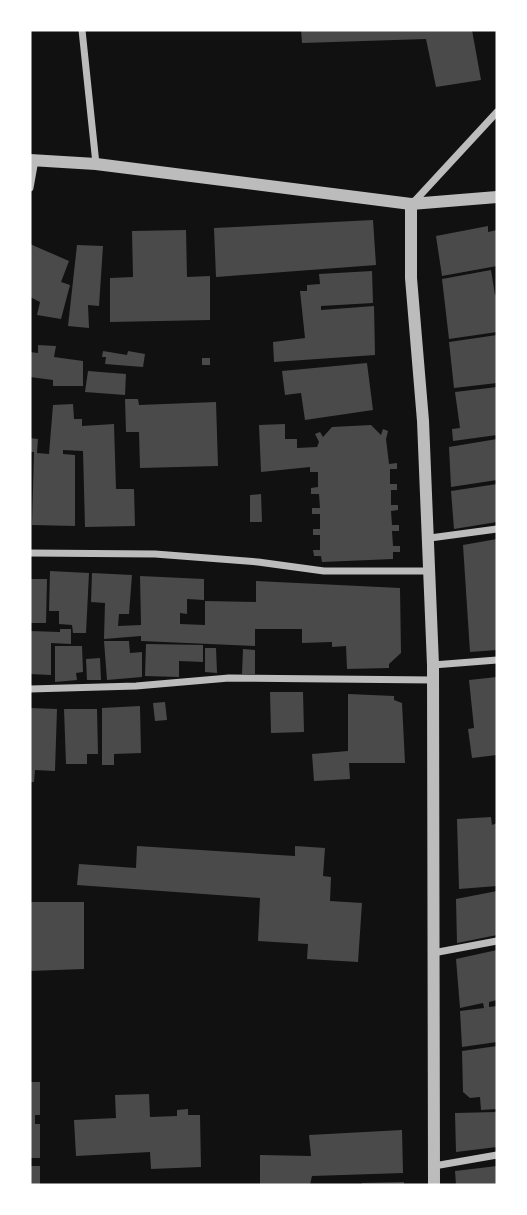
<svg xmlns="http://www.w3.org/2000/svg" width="527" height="1215" viewBox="0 0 527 1215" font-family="Lora,serif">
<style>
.building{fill:#4a4a4a}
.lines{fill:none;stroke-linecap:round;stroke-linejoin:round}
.minor{stroke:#bcbcbc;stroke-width:7}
.tertiary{stroke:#bcbcbc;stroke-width:12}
</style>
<rect width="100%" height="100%" fill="#111"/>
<g class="building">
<path d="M301,30H472L481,80L436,87L426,39L302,43Z"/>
<path d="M373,220L376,265L216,277L214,228Z"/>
<path d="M488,226V232L497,230V266L442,276L436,236Z"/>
<path d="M186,230L187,277L210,276V320L110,322V278L133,277L132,231Z"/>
<path d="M30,244L69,261L61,282L70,285L61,319L37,315L40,302L30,297Z"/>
<path d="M77,245L103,246L99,306L88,305L89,328L68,326Z"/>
<path d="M491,270L495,295L497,294V332L449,339L442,279Z"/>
<path d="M372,271L373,303L321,306V310L374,306L375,355L274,362L273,342L305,338L300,291H307V285L320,284L319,274Z"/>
<path d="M497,335V383L454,388L449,342Z"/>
<path d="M38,345L56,346L54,357L83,361V386H53V380L30,377V352L38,353Z"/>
<path d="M103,351L127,355L128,351L145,354L143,367L105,364L106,357H102Z"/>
<rect x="202" y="358" width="8" height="7"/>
<path d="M367,363L373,410L305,420L301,393L285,395L282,371Z"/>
<path d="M88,371L126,374L125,395L85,392Z"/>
<path d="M497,387V435L453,441L452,429L460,428L455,392Z"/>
<path d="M125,399H138L139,405L216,402L218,466L140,468L139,432H126Z"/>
<path d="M73,404L74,419H82V426L114,424L116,489H134L135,526L85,527L83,451L63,450V454L75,455V526L32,525L34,452H30V438L38,439L37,453L49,454L53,405Z"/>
<path d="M285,424V439H297V448L317,447L319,442L315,434L320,432L323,437L332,427L371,425L381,435L383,429L388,431L386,439L389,464L397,463V469H390V484H397V490H391V505H398V510L391,511L392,525H399V531H392L393,546H400V552H393V559L322,562L321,556H314L313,550H320V535H313V529H320V514H312V508H320L319,494H311V488L318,487V472H310V467L261,472L259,425Z"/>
<path d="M497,439V480L451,487L449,447Z"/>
<path d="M497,484V522L454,529L451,491Z"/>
<path d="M261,494L262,522H250V495Z"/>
<path d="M497,539V650L470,652L463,545Z"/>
<path d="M50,571L89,573L86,633H73L72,625L59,624V611H49Z"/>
<path d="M92,573L132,575L129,614H119L118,626L141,625L140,576L204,579V600L187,599V614L180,613V624L205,625V601L256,602V581L400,588L401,653L389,664V668L347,669L346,646L332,647V642L302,643V629H255V646L141,641V636L104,639L105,603L91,602Z"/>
<path d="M30,579H47L46,623H30Z"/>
<path d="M60,629H71V644L51,643V675L30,674V631L60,632Z"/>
<path d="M104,641H129L130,653L142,652V677L107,680Z"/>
<path d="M146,644L203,645V662L179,661V677L145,676Z"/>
<path d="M55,646H82L83,672L76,673L77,680L55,682Z"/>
<path d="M205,648H216L217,673L205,672Z"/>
<path d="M243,649L255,650V674H242Z"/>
<path d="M100,658L101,680H87L86,659Z"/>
<path d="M497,677V755L472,758L468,729L474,728L469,680Z"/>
<path d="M270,692H303L304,732L271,733Z"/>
<path d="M348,694L394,696V700L402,703L405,763H349L350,779L314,781L312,754L348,751Z"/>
<path d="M165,702L167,720L155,721L153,703Z"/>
<path d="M140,706L141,753L114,754V765H102V708Z"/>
<path d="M30,708L57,709L55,771L35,770L34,782H30Z"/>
<path d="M64,709H97L98,754H87V764H66Z"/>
<path d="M491,817L492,825L497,823V886L459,889L457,819Z"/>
<path d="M137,846L295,856V846L325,848L323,876L331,877L330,901L362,903L358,962L307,959L308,944L258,941L260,898L77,885L79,864L136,868Z"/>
<path d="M497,891V935L457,943L456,899Z"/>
<path d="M30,902H84V969L30,971Z"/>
<path d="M497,950V1000L489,1002V1007L497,1006V1042L462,1047L460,1011L484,1008L483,1003L460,1008L456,959Z"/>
<path d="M497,1046V1109L481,1110L480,1097L470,1098L463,1092L462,1051Z"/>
<path d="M30,1082H40V1115H35V1124H40V1158H30Z"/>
<path d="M149,1094L150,1117L177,1116V1110L188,1109V1115H200L201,1167L151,1169L150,1152L76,1156L74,1120L116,1118L115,1095Z"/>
<path d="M497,1112V1147L456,1152L455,1113Z"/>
<path d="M402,1130L403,1173L312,1176L310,1185H260V1155L311,1156L309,1135Z"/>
<rect x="30" y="1166" width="10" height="19"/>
<path d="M497,1166V1185H456L455,1171Z"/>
<path d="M404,1182V1185H362V1183Z"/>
</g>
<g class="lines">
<g class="minor">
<path d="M82,30L96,164"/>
<path d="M30,188L35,160"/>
<path d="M412,204L497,112"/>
<path d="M430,538L497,529"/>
<path d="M30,553L155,554L258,562L324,571H429"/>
<path d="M433,665L497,660"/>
<path d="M30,689L136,686L229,678L433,680"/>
<path d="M433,953L497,941"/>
<path d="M434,1166L497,1155"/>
</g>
<g class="tertiary">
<path d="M30,160L96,164L411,204L497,197"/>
<path d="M411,204V278L423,421L433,665L434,1185"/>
</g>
</g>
<rect width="527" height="1215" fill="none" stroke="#ffffff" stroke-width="63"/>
</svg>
